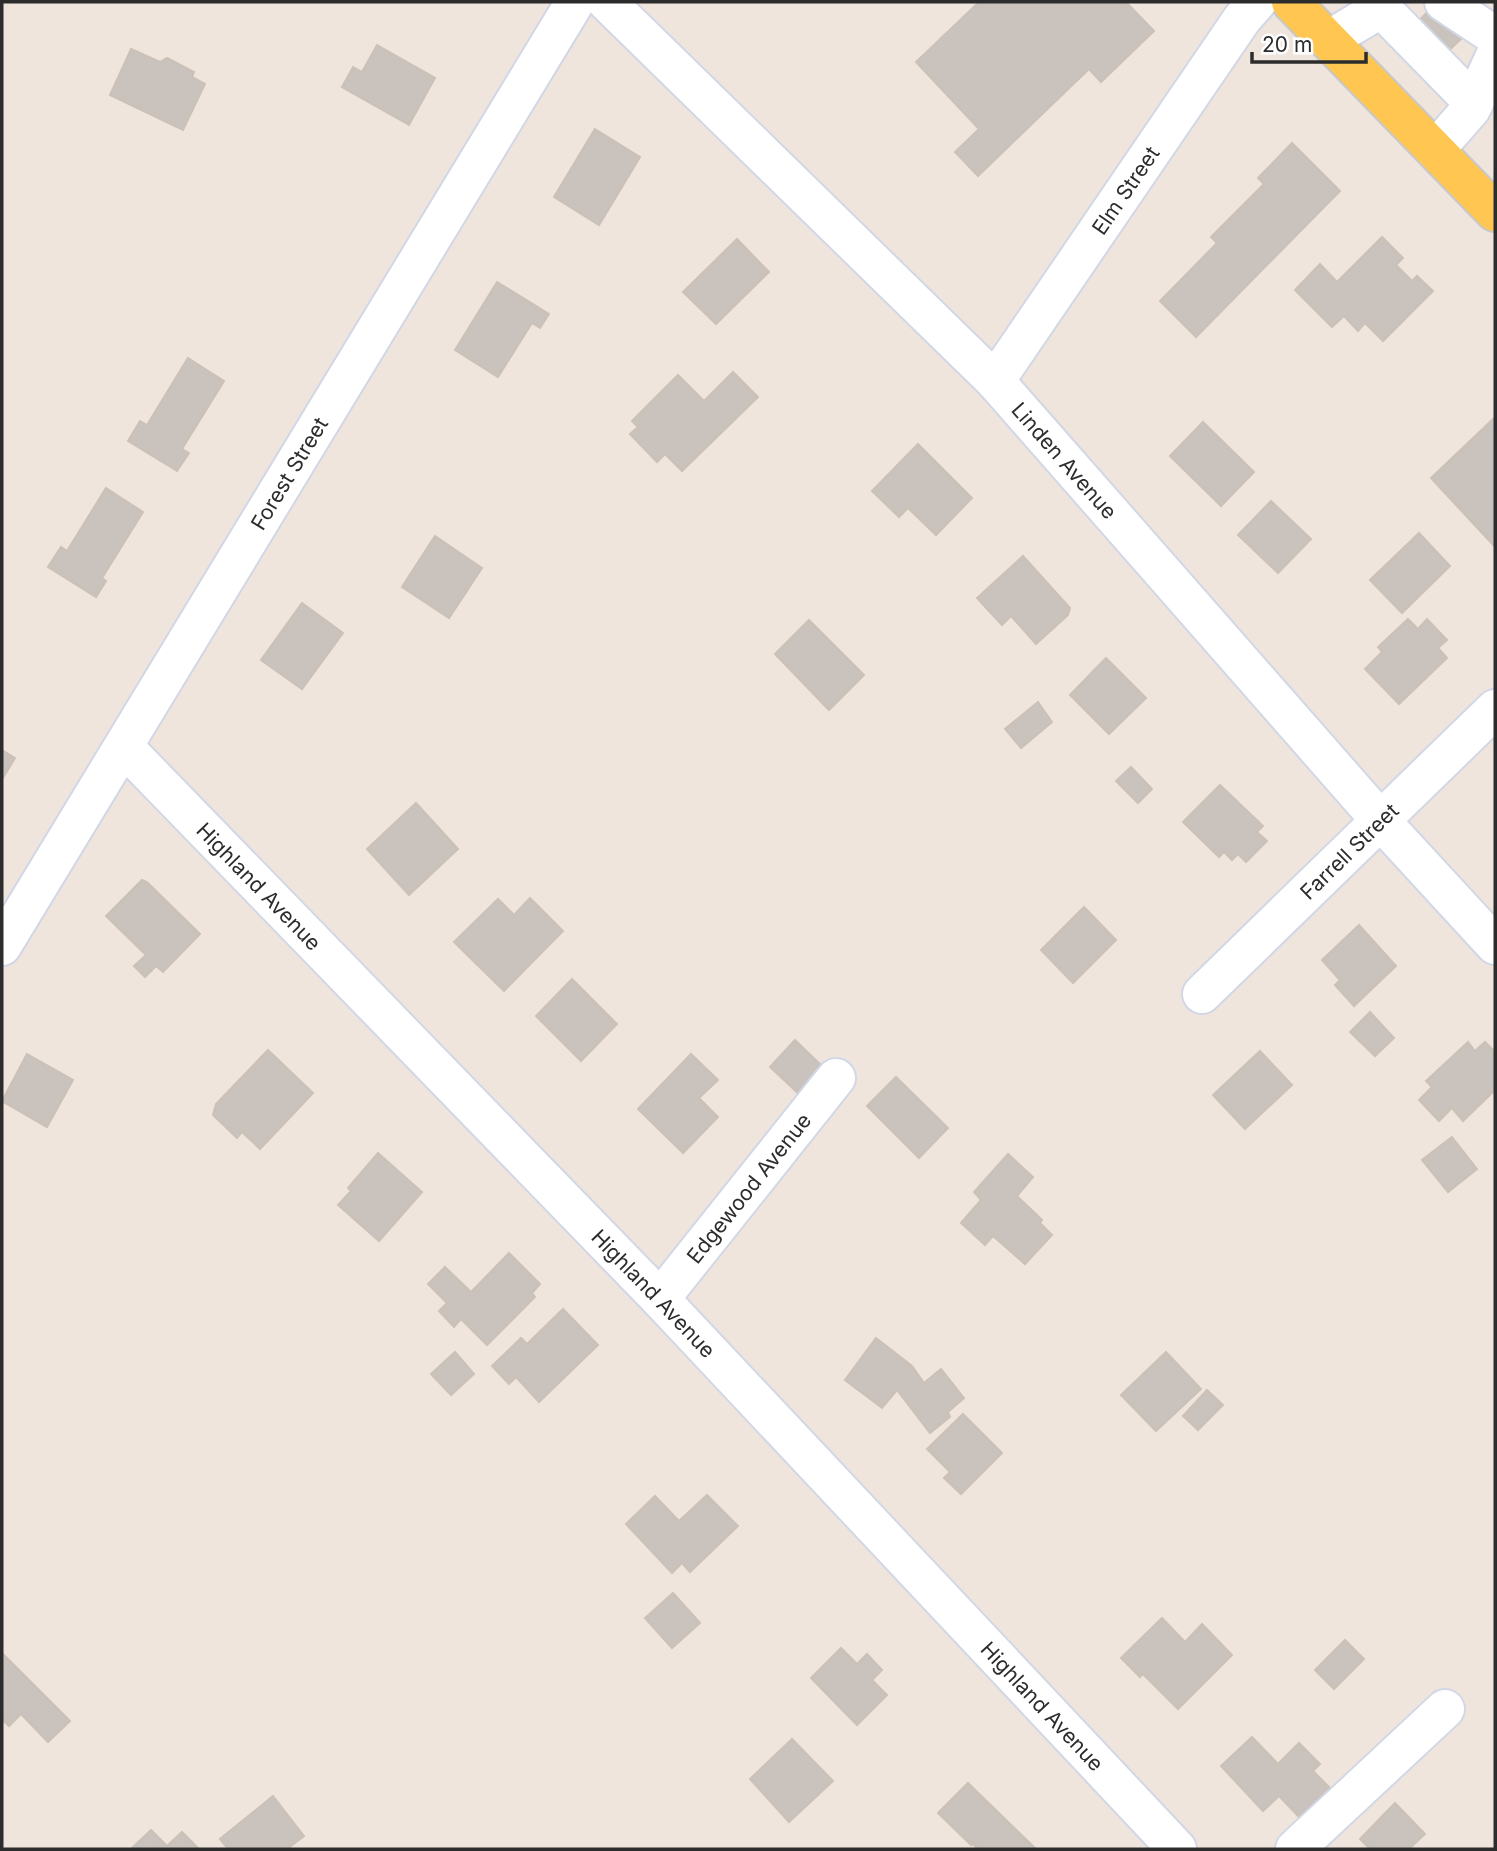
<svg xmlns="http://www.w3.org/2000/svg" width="1497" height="1851" viewBox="0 0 1497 1851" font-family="Inter,sans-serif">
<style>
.building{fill:#cac2bc;stroke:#cbc1b6;stroke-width:2}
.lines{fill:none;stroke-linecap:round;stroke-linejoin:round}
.minor-casing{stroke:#d2d7e6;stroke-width:42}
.major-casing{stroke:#c8c8c8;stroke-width:42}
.minor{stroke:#fff;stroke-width:38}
.major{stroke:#ffc652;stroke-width:38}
.labels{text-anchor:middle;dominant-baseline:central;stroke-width:7;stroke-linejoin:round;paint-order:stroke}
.street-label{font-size:21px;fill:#2c2c2c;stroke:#fff}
</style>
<rect width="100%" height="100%" fill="#efe5dd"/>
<g class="building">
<path d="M979,2H1126L1154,31L1101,82L1089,69L978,176L955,152L979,129L916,62Z"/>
<path d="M1438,2L1468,32L1437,62L1407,32Z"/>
<path d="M377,45L435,78L409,125L342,87L353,67L362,72Z"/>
<path d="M131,49L160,62L167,58L194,72L192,77L205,84L183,130L110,95Z"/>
<path d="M595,129L640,157L599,225L554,197Z"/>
<path d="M1292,143L1340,191L1196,337L1160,301L1217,243L1211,237L1264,184L1258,178Z"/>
<path d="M1382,237L1403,258L1396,265L1412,281L1417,276L1433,291L1383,341L1365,323L1358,331L1344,316L1332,327L1295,290L1320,264L1337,282Z"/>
<path d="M737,239L769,272L716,324L683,292Z"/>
<path d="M497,282L549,314L540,328L532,323L498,377L455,350Z"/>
<path d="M188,358L224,381L182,449L189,453L177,471L128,441L140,421L147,425Z"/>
<path d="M733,372L758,397L682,471L665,454L657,462L630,434L638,427L632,421L678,375L704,401Z"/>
<path d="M1493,419L1495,422V547L1431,478Z"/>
<path d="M1203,422L1254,472L1221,506L1170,456Z"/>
<path d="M918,444L972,498L936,535L908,508L899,517L872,491Z"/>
<path d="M106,488L143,512L102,578L106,581L96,597L48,567L61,547L67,551Z"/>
<path d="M1271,501L1311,539L1278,573L1238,535Z"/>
<path d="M1419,533L1450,566L1402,613L1370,580Z"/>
<path d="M435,536L482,568L449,618L402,587Z"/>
<path d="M1023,556L1070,608L1068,615L1036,644L1011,616L1002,625L977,598Z"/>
<path d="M302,603L343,633L302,689L261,660Z"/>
<path d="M1408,619L1418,629L1427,619L1447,640L1438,648L1447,658L1399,704L1365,669L1382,652L1378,647Z"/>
<path d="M809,620L864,675L829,710L775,654Z"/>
<path d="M1106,658L1146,698L1109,734L1070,695Z"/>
<path d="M1038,702L1052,722L1021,748L1005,729Z"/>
<path d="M2,750L15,758L3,778L2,777Z"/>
<path d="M1131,767L1152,789L1138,803L1116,781Z"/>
<path d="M1220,785L1263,826L1257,832L1267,841L1246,862L1238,854L1232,860L1224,852L1219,857L1183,822Z"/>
<path d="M416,803L458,849L409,895L367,849Z"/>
<path d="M142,880L147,882L200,934L163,972L156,966L145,977L134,966L146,955L106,916Z"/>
<path d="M530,898L563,931L504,991L454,942L498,899L514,915Z"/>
<path d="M1084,907L1116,940L1073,983L1041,950Z"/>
<path d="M1359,925L1396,966L1354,1006L1335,985L1340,980L1322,960Z"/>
<path d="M572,979L617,1024L581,1061L536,1016Z"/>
<path d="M1370,1012L1394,1038L1375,1056L1350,1032Z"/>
<path d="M795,1040L825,1069L800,1095L770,1067Z"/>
<path d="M1468,1042L1475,1051L1485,1042L1495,1052V1090L1463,1121L1452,1108L1439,1121L1419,1100L1432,1087L1426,1081Z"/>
<path d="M268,1050L313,1093L260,1149L242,1132L237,1138L213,1115L216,1104Z"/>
<path d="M1260,1051L1292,1085L1245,1129L1213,1095Z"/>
<path d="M27,1054L73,1080L47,1127L2,1101Z"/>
<path d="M691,1054L718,1080L699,1098L718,1117L683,1153L638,1109Z"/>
<path d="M896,1077L948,1128L919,1158L867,1106Z"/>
<path d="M1452,1137L1477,1169L1448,1192L1422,1160Z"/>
<path d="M378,1153L422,1192L379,1241L338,1205L351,1191L348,1188Z"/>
<path d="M1008,1154L1033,1177L1017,1196L1042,1220L1040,1223L1052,1235L1025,1264L993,1236L985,1245L961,1223L981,1200L974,1192Z"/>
<path d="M509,1253L540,1284L532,1293L535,1297L487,1345L461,1319L454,1327L439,1311L447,1303L428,1284L445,1267L471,1292Z"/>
<path d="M563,1309L598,1345L539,1402L516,1377L509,1384L492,1366L521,1338L527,1344Z"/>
<path d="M876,1338L912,1366L924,1383L941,1369L964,1398L948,1412L950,1417L930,1433L897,1390L882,1408L845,1380Z"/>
<path d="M455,1352L474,1374L451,1395L431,1374Z"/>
<path d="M1166,1352L1201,1389L1156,1431L1121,1395Z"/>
<path d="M1207,1390L1223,1405L1198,1430L1183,1416Z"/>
<path d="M963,1414L1002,1453L961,1494L944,1478L950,1472L927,1449Z"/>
<path d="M707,1495L738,1526L690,1572L682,1563L672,1573L626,1524L655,1496L679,1521Z"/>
<path d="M673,1593L700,1623L672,1648L645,1618Z"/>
<path d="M1162,1618L1185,1642L1202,1624L1232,1655L1178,1709L1143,1674L1140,1677L1121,1658Z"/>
<path d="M1345,1640L1364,1659L1334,1689L1315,1670Z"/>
<path d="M841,1648L857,1664L867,1654L882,1670L872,1680L887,1695L857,1725L811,1678Z"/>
<path d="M2,1653L70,1721L48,1742L21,1714L9,1726L2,1719Z"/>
<path d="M1252,1737L1278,1764L1299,1743L1320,1764L1313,1771L1331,1789L1301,1819L1279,1796L1263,1811L1221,1766Z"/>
<path d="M792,1739L833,1781L789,1822L750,1779Z"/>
<path d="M968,1783L1036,1849H978L973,1844L971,1845L938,1813Z"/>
<path d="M273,1796L304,1836L287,1849H228L220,1839Z"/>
<path d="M1395,1803L1425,1834L1409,1849H1370L1360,1839Z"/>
<path d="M151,1830L167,1846L182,1832L198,1848L131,1849Z"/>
</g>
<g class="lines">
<g class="minor-casing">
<g id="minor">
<path id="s1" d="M607,2L995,381L1381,821L1495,945"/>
<path d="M1444,2L1495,36"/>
<path d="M1381,8L1474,103"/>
<path d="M1328,40L1377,11L1384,2"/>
<path d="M1435,150L1471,109L1495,56"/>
<path id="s2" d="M995,381L1242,19L1257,2"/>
<path id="s3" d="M124,747L660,1299L1177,1849"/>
<path id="s4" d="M2,946L575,2"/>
<path id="s5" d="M1202,994L1495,709"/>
<path id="s6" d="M660,1299L836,1078"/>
<path d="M1295,1849L1445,1709"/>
</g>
</g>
<g class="major-casing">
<path id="major" d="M1291,2L1495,212"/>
</g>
<use href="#minor" class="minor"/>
<use href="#major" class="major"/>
</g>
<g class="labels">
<g class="street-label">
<text stroke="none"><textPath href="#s2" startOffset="231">Elm Street</textPath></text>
<text stroke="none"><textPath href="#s1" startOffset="648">Linden Avenue</textPath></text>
<text stroke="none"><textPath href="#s4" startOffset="553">Forest Street</textPath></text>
<text stroke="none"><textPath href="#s5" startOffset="205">Farrell Street</textPath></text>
<text stroke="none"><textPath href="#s3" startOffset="194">Highland Avenue</textPath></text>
<text stroke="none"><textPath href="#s6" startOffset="142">Edgewood Avenue</textPath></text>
<text stroke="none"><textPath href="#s3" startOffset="761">Highland Avenue</textPath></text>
<text stroke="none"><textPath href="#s3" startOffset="1328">Highland Avenue</textPath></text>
</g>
</g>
<rect width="1497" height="1851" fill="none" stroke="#2c2c2c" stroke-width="7"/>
<path d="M1252 52v10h114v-10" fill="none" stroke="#2c2c2c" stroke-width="3.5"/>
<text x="1262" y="52" font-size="21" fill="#2c2c2c" stroke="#ffffff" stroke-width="5" paint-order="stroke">20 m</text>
</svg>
